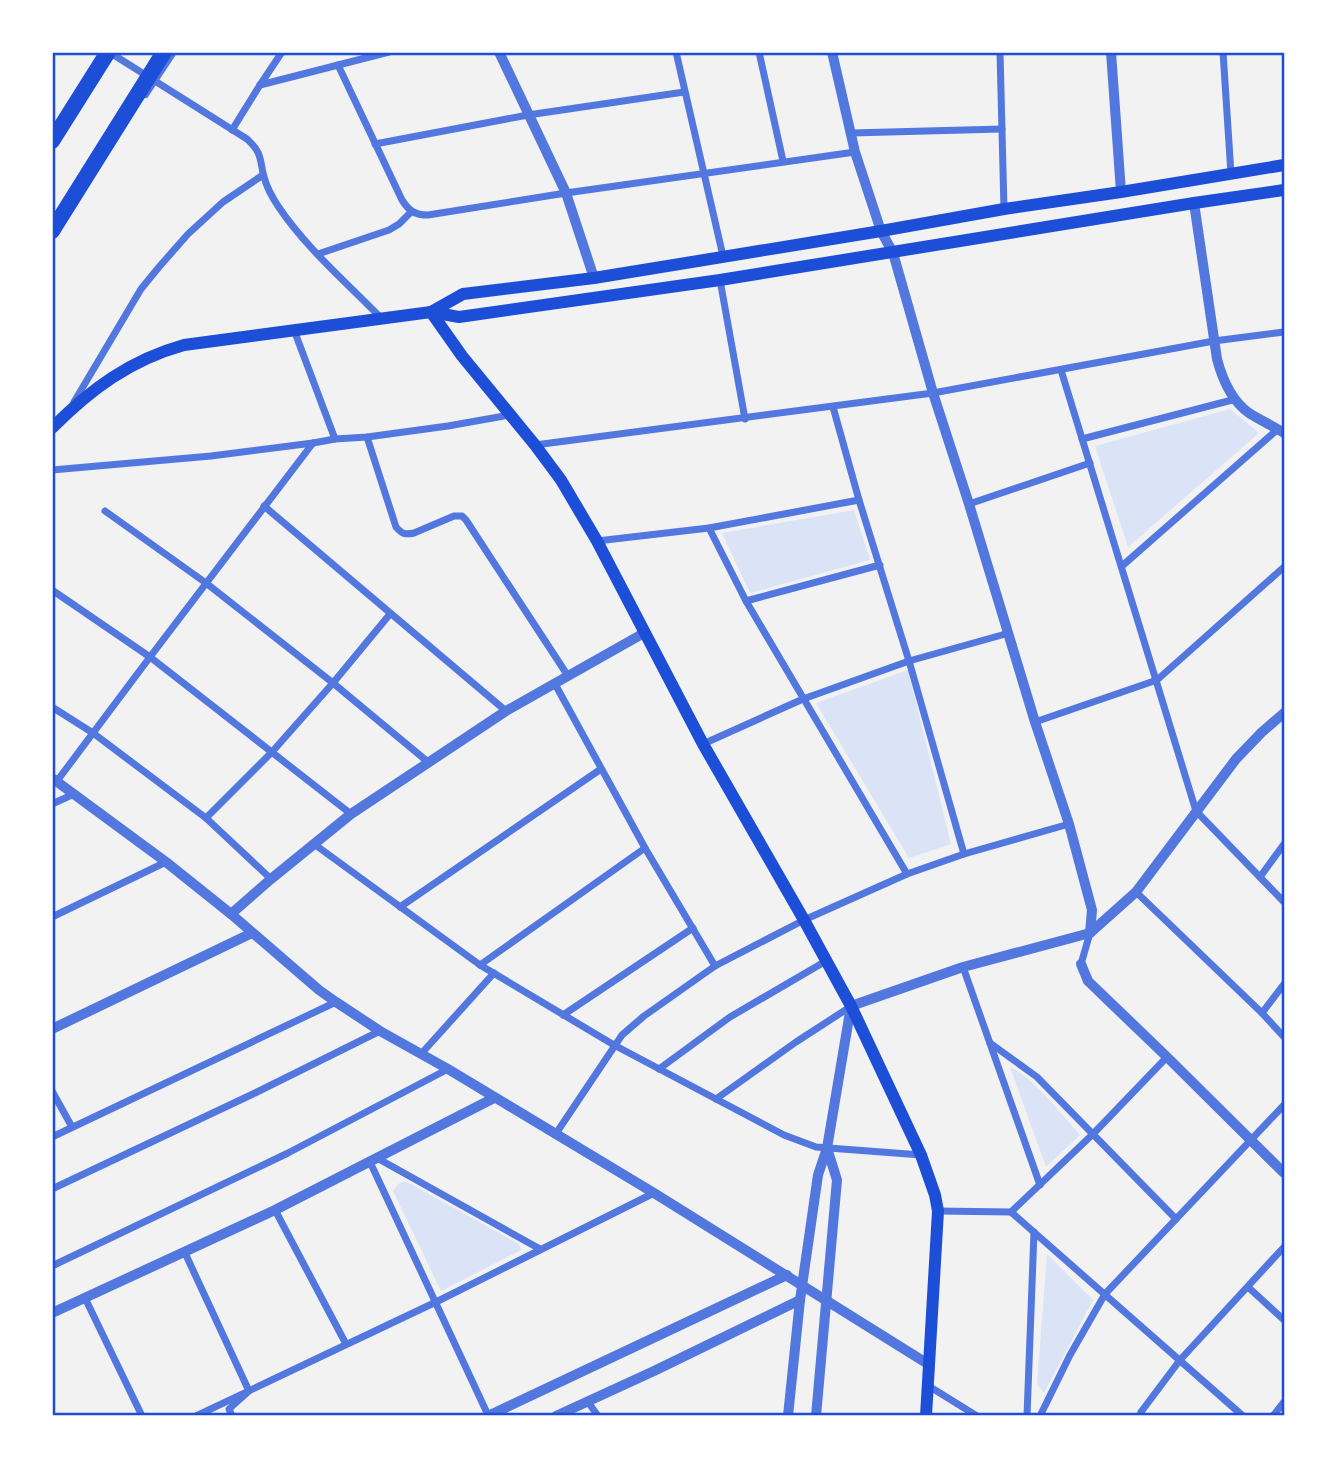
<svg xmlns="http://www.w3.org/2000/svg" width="1337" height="1468" viewBox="0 0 1337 1468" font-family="'Open Sans',sans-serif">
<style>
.green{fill:#dbe4f7}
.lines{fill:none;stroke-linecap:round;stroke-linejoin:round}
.service{stroke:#5277de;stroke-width:4.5}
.minor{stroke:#5277de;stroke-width:7}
.tertiary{stroke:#5277de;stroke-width:10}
.secondary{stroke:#1d4ed8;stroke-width:12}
.motorway{stroke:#1d4ed8;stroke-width:16}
.neatline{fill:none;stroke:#1d4ed8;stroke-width:2.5}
</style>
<rect width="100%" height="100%" fill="#f2f2f2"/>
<g class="green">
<path d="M1230,409L1259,433L1128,547L1095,446Z"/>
<path d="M854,510L870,560L750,593L722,533Z"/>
<path d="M908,670L951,844L909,858L816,703Z"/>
<path d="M1010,1067C1035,1079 1061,1114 1080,1135L1046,1167Z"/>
<path d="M404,1181L411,1184L519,1244L521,1250L441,1291L393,1191L398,1184Z"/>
<path d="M1047,1254L1093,1300L1044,1393L1037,1384Z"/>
</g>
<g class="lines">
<path class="service" d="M146,96L175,52"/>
<g class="minor">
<path d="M109,52L247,139C263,154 259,158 264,177C267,188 272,197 278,206C306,248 346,282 381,318"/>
<path d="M676,52L723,256"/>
<path d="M759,52L783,161"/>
<path d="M1000,52L1004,209"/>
<path d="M1223,52L1231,174"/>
<path d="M338,65L402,200C409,211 415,215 428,215L566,193L855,152"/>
<path d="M260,85L389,52"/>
<path d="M232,130L260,85L282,52"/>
<path d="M851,133L1002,129"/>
<path d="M375,144L528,115L684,92"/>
<path d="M318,254L389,230L399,224L411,212"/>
<path d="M720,280L745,419"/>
<path d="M294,330L335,439"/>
<path d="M1061,370L1196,811L1284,902"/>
<path d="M74,402L141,289L159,267L188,234L223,202L263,175"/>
<path d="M833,407L859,500L909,661L964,854"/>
<path d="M367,437L396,527C402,534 405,535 414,533L454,516H462L466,520L568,676"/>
<path d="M1082,439L1236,399"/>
<path d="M535,445L933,393L1214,341L1284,332"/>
<path d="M52,470L211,456L313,443L335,439L367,437L448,426L510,415"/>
<path d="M969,504L1090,463"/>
<path d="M264,506L506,711"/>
<path d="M105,511L206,583L333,683L428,762"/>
<path d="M709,528L746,601L907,874"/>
<path d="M597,541L709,528L859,500"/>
<path d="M1122,566L1278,429"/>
<path d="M52,590L150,657L351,814"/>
<path d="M746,601L880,565"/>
<path d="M555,684L645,848L715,966"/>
<path d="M52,707L93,733L206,818L271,879"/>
<path d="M1035,722L1157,680L1284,567"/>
<path d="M703,744L803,699L909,661L1009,633"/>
<path d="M57,781L150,657L313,443"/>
<path d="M52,804L74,794"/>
<path d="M206,818L272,752L333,683L390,614"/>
<path d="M314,844L480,965L614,1045L784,1135L816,1147L921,1155"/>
<path d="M1260,877L1284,844"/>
<path d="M1136,892L1262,1013L1284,1037"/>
<path d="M400,907L601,769"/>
<path d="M52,917L166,862"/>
<path d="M1081,964L1090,933"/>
<path d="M480,965L645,848"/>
<path d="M963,967L1040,1185"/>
<path d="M1262,1013L1284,984"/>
<path d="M563,1015L693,928"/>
<path d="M990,1043L1037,1077L1176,1219"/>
<path d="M421,1054L494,973"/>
<path d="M659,1069L730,1017L826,961"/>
<path d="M52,1091L72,1127"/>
<path d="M716,1099L796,1042L850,1007"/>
<path d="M555,1135L622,1035L644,1016L715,966L804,920L907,874L964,854L1069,824"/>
<path d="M52,1137L336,1002"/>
<path d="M377,1158L540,1249"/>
<path d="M370,1162L488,1415"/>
<path d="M52,1189L255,1093L380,1031"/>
<path d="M275,1210L346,1344"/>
<path d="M938,1211L1011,1212L1093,1134L1167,1057"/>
<path d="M1011,1212L1243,1416"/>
<path d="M185,1253L249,1391L229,1409L232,1416"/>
<path d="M52,1266L288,1153L448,1069"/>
<path d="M1248,1287L1284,1320"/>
<path d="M85,1298L142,1416"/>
<path d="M927,1385L977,1416"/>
<path d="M588,1402L598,1416"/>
<path d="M1141,1412L1180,1360L1284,1247"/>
<path d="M196,1416L436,1302L654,1193"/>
<path d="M1027,1416L1034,1232"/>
<path d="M1040,1416L1070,1355L1105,1294L1284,1105"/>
<path d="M1273,1416L1284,1402"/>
</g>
<g class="tertiary">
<path d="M499,52L566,193L594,278"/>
<path d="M832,52L855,152L881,231L893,253L933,393L969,504L1035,722L1069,824L1092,910L1090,933"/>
<path d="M1111,52L1121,192"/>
<path d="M1194,203L1217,359C1222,378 1232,401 1249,413C1260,420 1273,426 1284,433"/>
<path d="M52,778L166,862L231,914L319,990L336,1002L380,1031L448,1069L654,1193L928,1364"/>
<path d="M231,914L271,879L351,814L506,711L644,633"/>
<path d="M1081,964L1088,981L1167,1057L1284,1173"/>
<path d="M52,1029L252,933"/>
<path d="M52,1313L275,1210L494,1098"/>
<path d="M488,1416L787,1275"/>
<path d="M556,1416L654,1371L800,1300"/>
<path d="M788,1416L800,1300L818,1175L827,1148L851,1006L963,967L1090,933L1136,892L1236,759L1262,732L1284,713"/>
<path d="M816,1416L837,1180L827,1148"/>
</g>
<g class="secondary">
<path d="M431,312L462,356L535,445L561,480L597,541L703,744L804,920L851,1006L921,1155L935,1195L938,1211L926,1416"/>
<path d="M431,312L463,294L594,278L881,231L1004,209L1121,192L1284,165"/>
<path d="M52,428C91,389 130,360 184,345L431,312L459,317L720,280L1194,203L1284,190"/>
</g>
<g class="motorway">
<path d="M52,141L108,52"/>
<path d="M52,231L164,52"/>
</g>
</g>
<rect width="1337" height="1468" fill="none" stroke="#ffffff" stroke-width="108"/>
<rect x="54" y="54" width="1229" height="1360" class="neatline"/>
</svg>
